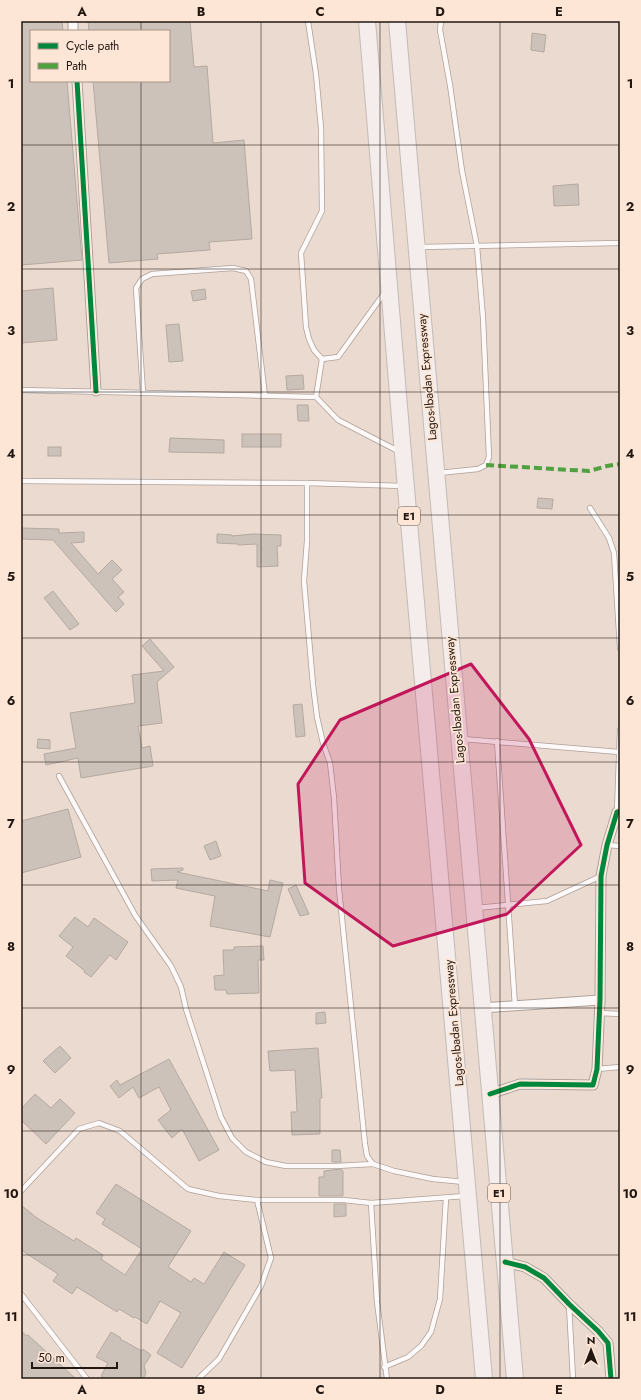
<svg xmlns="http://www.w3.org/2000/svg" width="641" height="1400" viewBox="0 0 641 1400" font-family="Jost,sans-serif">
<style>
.building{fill:#cdc2b9;stroke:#b5a9a0}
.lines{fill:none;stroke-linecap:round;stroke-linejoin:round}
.lane-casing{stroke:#aea19a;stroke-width:6}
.street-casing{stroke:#aea19a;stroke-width:11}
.highway-casing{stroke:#c3bbb6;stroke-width:18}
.lane{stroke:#fcf9f8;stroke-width:4.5}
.street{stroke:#fcf9f8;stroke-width:9}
.highway{stroke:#f4edeb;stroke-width:16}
.quiet{stroke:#50a13f;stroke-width:4;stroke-dasharray:8 4;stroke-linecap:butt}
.cycleway-casing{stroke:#fee6d7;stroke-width:8}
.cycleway{stroke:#00873e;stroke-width:5}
.marked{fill:#c2185b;fill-opacity:0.2;stroke:#c2185b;stroke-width:3;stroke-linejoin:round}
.grid{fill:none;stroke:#221811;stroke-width:1;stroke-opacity:0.55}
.labels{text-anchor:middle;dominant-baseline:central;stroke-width:3.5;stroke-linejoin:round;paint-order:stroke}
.shield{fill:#fee6d7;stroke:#64564c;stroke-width:1}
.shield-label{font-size:11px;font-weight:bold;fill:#221811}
.street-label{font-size:12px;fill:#221811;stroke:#fee6d7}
.neatline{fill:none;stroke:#221811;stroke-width:1.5}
.grid-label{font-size:13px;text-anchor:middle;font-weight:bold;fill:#221811}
</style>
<rect width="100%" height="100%" fill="#eadad0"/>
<g class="building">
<path d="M21,21H62L63,31H31V81H67L82,260L21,265Z"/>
<path d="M88,21H190L194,67L207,66L213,143L244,140L252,239L209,242L210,250L157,254L158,259L109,263L93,81H169V31H89Z"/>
<path d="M532,33L546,35L544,52L531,50Z"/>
<path d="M578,184L579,205L554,206L553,186Z"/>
<path d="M53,288L57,340L21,343V291Z"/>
<path d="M205,289L206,299L193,301L191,291Z"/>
<path d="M179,324L183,361L169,362L166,325Z"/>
<path d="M303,375L304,389L287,390L286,376Z"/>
<path d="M297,405H308L309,421H298Z"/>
<rect x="242" y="434" width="39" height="13"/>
<path d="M170,438L224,440V453L169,452Z"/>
<rect x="48" y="447" width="13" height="9"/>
<path d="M538,498L553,499L552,509L537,508Z"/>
<path d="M21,528L59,529V533L84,532V542L71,543L98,574L112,560L122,570L112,579L124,592L118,597L124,604L116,612L53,540L21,539Z"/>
<path d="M217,534L232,535V536L253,534L281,535V546H277L278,566L257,567V544L238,545V544L217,543Z"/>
<path d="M53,591L79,624L70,630L44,598Z"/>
<path d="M150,639L174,667L157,682L162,723L138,726L142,748L150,746L153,766L81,778L78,758L46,765L44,754L76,748L70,713L135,703L132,675L164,671L142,646Z"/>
<path d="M302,704L305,736L296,737L293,705Z"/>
<path d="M38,739L50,740V749L37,748Z"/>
<path d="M68,809L81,857L21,873V821Z"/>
<path d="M216,841L221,856L210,860L204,846Z"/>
<path d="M183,868V870L177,872L268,891L270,880L283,883L270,937L210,926L215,896L176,888L178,880L152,881L151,869Z"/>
<path d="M296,885L309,914L300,916L288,889Z"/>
<path d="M75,917L88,927L94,918L128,942L116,960L110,955L91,977L84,972L85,971L66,956L73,947L59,936Z"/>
<path d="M263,946L264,960H258L259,993L227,994L226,990H215L214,976L224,975L223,950H234V947Z"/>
<path d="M325,1012L326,1023L316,1024V1013Z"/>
<path d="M60,1046L71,1058L55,1073L43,1061Z"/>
<path d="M318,1048L322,1098H320V1134L292,1135L291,1112H297L295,1070L270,1071L268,1051Z"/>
<path d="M169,1059L219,1150L199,1161L182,1129L172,1138L158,1120L171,1110L159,1087L139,1098L133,1087L119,1098L110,1086L117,1080L120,1085Z"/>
<path d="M35,1094L51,1108L60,1099L75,1113L46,1144L21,1120V1109Z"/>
<path d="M332,1150H340L341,1162H332Z"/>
<path d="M341,1169L343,1171V1196H319V1177H324V1171Z"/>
<path d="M116,1184L191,1231L168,1267L191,1282L194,1278L204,1284L224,1252L245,1265L182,1368L157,1353L181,1313L160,1301L147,1324L135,1317L134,1318L119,1309L117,1312L77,1287L72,1294L53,1281L58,1274L21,1250V1205L37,1218L74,1241L76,1238L103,1255L101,1259L125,1275L142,1249L102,1224L105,1219L96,1213Z"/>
<path d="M334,1204H346V1216L334,1217Z"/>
<path d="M21,1331L27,1336L28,1335L76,1379H21Z"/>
<path d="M111,1332L121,1338L120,1339L142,1351L143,1349L151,1355L144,1366L146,1373L143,1379H106L101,1376L108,1363L96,1357Z"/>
</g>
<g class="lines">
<g class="lane-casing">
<g id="lane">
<path d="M308,21L316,74L321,128L322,211L301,253L306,327L309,339L314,350L322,359"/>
<path d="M420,247L620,243"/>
<path d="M21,390L316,397L338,420L400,452"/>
<path d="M143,393L136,288L142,279L152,274L233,268L246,271L251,279L265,396"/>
<path d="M316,397L322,359L338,357L385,292"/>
<path d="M439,473L478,469L486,465L489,457L483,318L477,246L462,171L450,85L440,30L441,21"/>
<path d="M21,481L307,483"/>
<path d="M403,486L307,483V541L304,581L313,685L317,717L323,743L330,763L334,798L339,889L365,1144L367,1156L373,1164L394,1171L433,1179L464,1182"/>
<path d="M590,508L609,538L614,553L620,648"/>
<path d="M463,739L619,752"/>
<path d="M497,741L515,1006"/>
<path d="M59,776L135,915L171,966L181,987L186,1009L221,1117L232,1138L246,1152L266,1162L286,1166H336L373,1164"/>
<path d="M617,812L620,730"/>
<path d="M607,845L620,846"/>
<path d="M476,908L547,901L601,876"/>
<path d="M599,1013L620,1014"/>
<path d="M597,1069L620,1067"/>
<path d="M21,1191L79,1129L99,1123L120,1131L188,1189L219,1196L257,1200H344L371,1203L465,1196"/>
<path d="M371,1203L377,1302L387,1379"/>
<path d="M21,1294L87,1379"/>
<path d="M569,1305L573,1379"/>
<path d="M384,1367L408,1357L421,1346L431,1332L440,1299L446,1198"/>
<path d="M198,1379L219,1359L261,1286L271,1258L257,1200"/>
</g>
</g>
<g class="street-casing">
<g id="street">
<path d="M73,21V31"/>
<path d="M77,81L96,391"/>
<path d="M482,1008L600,1000"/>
<path d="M490,1094L520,1084L593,1085L597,1069L600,1000L601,876L607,845L617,812L620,811"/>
<path d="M505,1262L525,1267L544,1278L569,1304L598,1331L608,1343L611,1379"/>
</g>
</g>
<g class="highway-casing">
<g id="highway">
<path d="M367,21L403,454L484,1379"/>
<path d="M397,21L515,1379"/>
</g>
</g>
<use href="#lane" class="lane"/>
<use href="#street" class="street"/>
<use href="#highway" class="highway"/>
<path class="quiet" d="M486,465L589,471L607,466L620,464"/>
<g class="cycleway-casing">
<g id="cycleway">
<path d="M77,81L96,391"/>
<path d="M490,1094L520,1084L593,1085L597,1069L600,1000L601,876L607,845L617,812L620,811"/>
<path d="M505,1262L525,1267L544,1278L569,1304L598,1331L608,1343L611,1379"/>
</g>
</g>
<use href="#cycleway" class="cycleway"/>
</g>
<path class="marked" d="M471,664L529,739L581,845L507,914L393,946L305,883L298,784L340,720Z"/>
<path class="grid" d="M141,21V31M261,21V1379M380,21V1379M500,21V1379M141,81V1379M21,145H620M21,269H620M21,392H620M21,515H620M21,638H620M21,762H620M21,885H620M21,1008H620M21,1131H620M21,1255H620"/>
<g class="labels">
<g class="shield">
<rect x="398" y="507" width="22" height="18" rx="3"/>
<rect x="488" y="1184" width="22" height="18" rx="3"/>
</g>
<g class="shield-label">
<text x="409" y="516">E1</text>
<text x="499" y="1193">E1</text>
</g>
<g class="street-label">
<text transform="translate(427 377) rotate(-95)">Lagos-Ibadan Expressway</text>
<text transform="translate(455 700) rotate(-95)">Lagos-Ibadan Expressway</text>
<text transform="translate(454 1023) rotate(-95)">Lagos-Ibadan Expressway</text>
</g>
</g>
<rect width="641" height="1400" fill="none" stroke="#fee6d7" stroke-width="44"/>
<rect x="30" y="30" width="140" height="52" fill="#fee6d7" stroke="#a69488"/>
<rect x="38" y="43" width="20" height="6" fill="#00873e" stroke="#a69488"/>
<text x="66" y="50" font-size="12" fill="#221811">Cycle path</text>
<rect x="38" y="63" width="20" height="6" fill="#50a13f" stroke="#a69488"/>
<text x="66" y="70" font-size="12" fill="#221811">Path</text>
<g transform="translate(591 1350)" stroke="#fee6d7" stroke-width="3" paint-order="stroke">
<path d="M0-3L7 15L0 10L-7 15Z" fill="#221811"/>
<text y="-6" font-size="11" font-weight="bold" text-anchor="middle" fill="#221811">N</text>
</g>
<path d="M32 1362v6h85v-6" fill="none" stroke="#221811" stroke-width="2"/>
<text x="38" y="1362" font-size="12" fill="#221811" stroke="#fee6d7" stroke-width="3" paint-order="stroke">50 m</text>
<rect x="22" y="22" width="597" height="1356" class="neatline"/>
<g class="grid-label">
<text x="82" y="16">A</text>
<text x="201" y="16">B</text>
<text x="320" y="16">C</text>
<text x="440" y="16">D</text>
<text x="559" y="16">E</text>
<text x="11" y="88">1</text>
<text x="630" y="88">1</text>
<text x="11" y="211">2</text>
<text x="630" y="211">2</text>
<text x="11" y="335">3</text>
<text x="630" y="335">3</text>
<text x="11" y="458">4</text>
<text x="630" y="458">4</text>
<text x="11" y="581">5</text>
<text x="630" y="581">5</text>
<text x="11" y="705">6</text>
<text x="630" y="705">6</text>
<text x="11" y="828">7</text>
<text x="630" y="828">7</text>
<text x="11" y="951">8</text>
<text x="630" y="951">8</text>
<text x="11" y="1074">9</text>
<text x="630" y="1074">9</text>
<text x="11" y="1198">10</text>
<text x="630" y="1198">10</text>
<text x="11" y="1321">11</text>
<text x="630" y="1321">11</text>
<text x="82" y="1394">A</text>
<text x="201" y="1394">B</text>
<text x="320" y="1394">C</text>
<text x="440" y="1394">D</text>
<text x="559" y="1394">E</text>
</g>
</svg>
